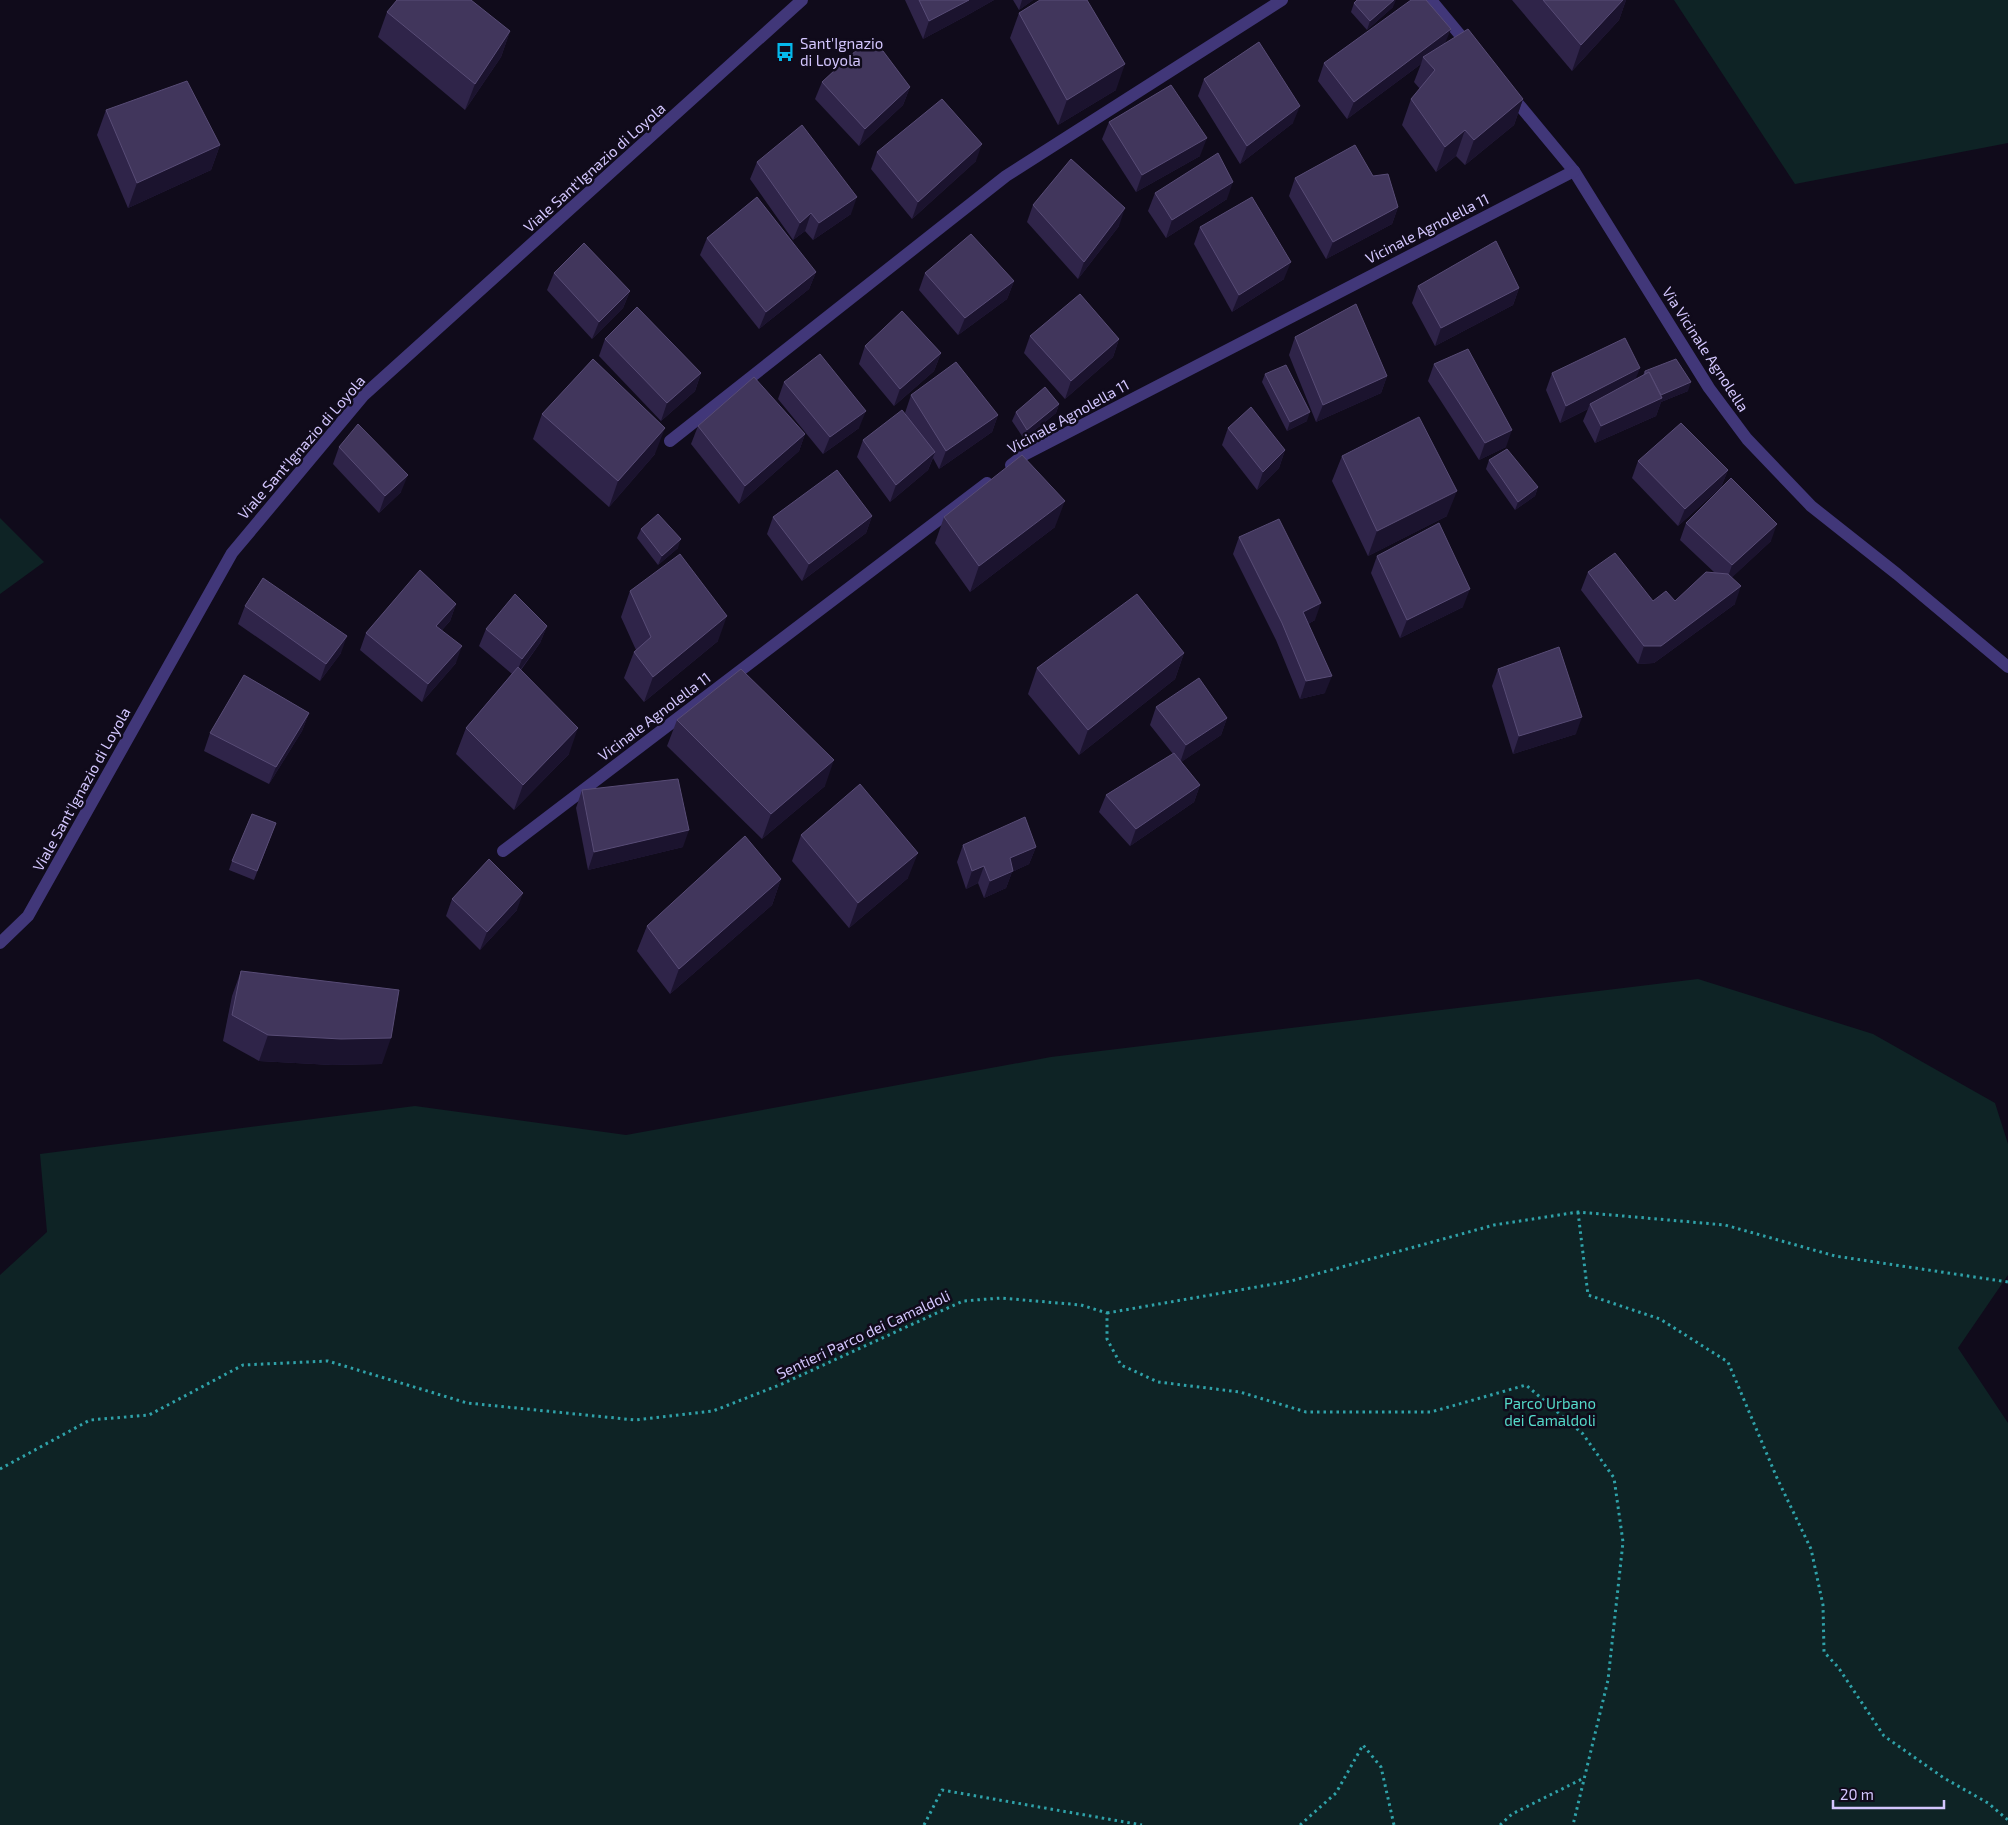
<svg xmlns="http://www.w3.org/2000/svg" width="2008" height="1825" viewBox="0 0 2008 1825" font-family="'Exo 2',sans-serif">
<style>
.green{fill:#0e2325}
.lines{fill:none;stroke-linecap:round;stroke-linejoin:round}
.path{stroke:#2fa2a9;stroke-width:3;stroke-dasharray:2.5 4;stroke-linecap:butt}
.street{stroke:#413779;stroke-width:12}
.wall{fill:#2f2449}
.shaded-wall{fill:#1b132e}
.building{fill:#41365c;stroke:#584c76}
.labels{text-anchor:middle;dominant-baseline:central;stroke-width:5;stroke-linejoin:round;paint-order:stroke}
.poi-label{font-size:15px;fill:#d3c6fe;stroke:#100b1b;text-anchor:start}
.street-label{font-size:15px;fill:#d3c6fe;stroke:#100b1b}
.park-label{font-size:15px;fill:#55dbca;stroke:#100b1b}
</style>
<rect width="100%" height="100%" fill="#100b1b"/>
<g class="green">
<path d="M1674,0H2008V143L1795,184Z"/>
<path d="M0,518L44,562L0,594Z"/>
<path d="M1698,979L1873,1034L1995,1103L2008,1144V1275L1958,1348L2008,1423V1825H0V1275L47,1232L40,1154L415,1106L626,1135L1051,1057Z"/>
</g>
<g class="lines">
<g class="path">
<path d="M1578,1212L1588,1295L1660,1319L1728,1362L1777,1478L1811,1549L1823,1605L1824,1652L1838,1667L1884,1736L1944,1778L1988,1803L2008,1820"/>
<path d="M1107,1313L1291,1281L1494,1225L1578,1212L1725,1225L1835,1256L2008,1282"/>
<path d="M0,1469L90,1420L149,1415L243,1365L328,1361L467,1403L635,1420L713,1411L782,1384L963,1301L1001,1298L1081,1305L1107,1313V1339L1121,1365L1158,1382L1240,1392L1306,1412H1431L1526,1385L1583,1434L1614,1478L1623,1542L1608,1680L1573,1825"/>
<path d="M924,1825L942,1790L1142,1825"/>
<path d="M1300,1825L1336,1793L1363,1745L1381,1767L1394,1825"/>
<path d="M1500,1825L1512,1814L1584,1778"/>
</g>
<g class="street">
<path d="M1431,0L1470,47"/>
<path d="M1511,95L1574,171L1709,388L1747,439L1811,506L1897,574L2008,667"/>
<path d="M670,441L1006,176L1282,0"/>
<path d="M1011,465L1024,455L1574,171"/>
<path d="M503,851L987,483"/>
<path d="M0,943L28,916L232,553L364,395L802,0"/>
</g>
</g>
<g class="wall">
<path d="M905,0H994L964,17L923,39Z"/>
<path d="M1013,0H1033L1019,10Z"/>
<path d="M1512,0H1626L1619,20L1572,71Z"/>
<path d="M1354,3L1393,7L1367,30L1351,12Z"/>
<path d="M387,12L510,31L501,57L465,110L378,37Z"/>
<path d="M1019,13L1116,90L1058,125L1010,38Z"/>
<path d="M1446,43L1523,99L1514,125L1465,165L1456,156L1436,172L1402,125L1411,99L1420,89L1414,82L1421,64L1347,119L1318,81L1324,63Z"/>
<path d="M1204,79L1293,123L1240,164L1198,96Z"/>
<path d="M822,82L910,87L903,105L859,146L815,99Z"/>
<path d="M106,110L220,145L211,170L128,208L97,135Z"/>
<path d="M1109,122L1200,156L1136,192L1102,139Z"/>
<path d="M877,152L976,161L912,219L871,169Z"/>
<path d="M757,162L851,214L813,240L805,231L793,240L750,179Z"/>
<path d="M1295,178L1398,207L1392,224L1326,259L1289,196Z"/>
<path d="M1155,193L1227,199L1166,238L1148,211Z"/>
<path d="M1033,205L1119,226L1078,279L1027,222Z"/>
<path d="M1200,227L1284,279L1232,312L1194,244Z"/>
<path d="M707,238L816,272L809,289L759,329L700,255Z"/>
<path d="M554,273L630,291L623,308L592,339L547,290Z"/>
<path d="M925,273L1014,281L1007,299L958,335L919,290Z"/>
<path d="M1418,286L1519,288L1513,305L1435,346L1412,303Z"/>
<path d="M1030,336L1119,339L1113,357L1065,399L1024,353Z"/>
<path d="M1295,337L1387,376L1381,393L1316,422L1289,355Z"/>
<path d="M605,339L701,373L695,391L661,421L599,356Z"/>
<path d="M865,346L941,353L934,371L894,406L859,364Z"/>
<path d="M1434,364L1506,447L1479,460L1428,381Z"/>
<path d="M1645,371L1688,391L1661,402L1656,416L1595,443L1583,421L1588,409L1560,423L1546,390L1552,373L1636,379L1643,375Z"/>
<path d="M1265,374L1307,421L1287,431L1262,382Z"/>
<path d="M784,382L859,428L823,454L778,399Z"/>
<path d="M911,395L998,415L992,432L939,469L933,458L928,470L890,502L857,457L863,440L908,418L905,413Z"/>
<path d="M1059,404L1056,413L1024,439L1012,421L1016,412Z"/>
<path d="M542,414L655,454L609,507L533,439Z"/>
<path d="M698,426L805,434L799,451L739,504L691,444Z"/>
<path d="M1228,428L1285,450L1279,468L1257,490L1222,445Z"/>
<path d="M339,447L401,492L379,513L333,464Z"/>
<path d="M1342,456L1447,516L1368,556L1332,481Z"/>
<path d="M1489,460L1538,487L1535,496L1515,510L1486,469Z"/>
<path d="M1638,461L1728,470L1721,487L1678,526L1632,478Z"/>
<path d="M872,516L866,533L802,581L767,534L773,517Z"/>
<path d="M944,517L1055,527L970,592L935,543Z"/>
<path d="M1686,523L1771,541L1732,577L1735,604L1654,663L1638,664L1581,590L1588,572L1653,601H1675L1715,573L1680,540Z"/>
<path d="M641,529L678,548L658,565L637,538Z"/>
<path d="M1239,537L1315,620L1308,624L1325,693L1300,699L1276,640L1233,554Z"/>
<path d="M1377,556L1463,607L1400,638L1371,573Z"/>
<path d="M630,591L718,641L644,702L624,678L634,652L636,650L621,617Z"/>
<path d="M456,604L450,621L442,630L456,663L422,702L360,650L366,633Z"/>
<path d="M245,606L341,653L320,681L238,624Z"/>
<path d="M547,626L540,643L521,670L569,754L514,810L456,754L466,728L512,674L479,646L486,629Z"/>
<path d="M1184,653L1175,679L1079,755L1028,694L1037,668Z"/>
<path d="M1498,669L1576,734L1513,754L1492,686Z"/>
<path d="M1156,707L1227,718L1221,735L1181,762L1200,785L1194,802L1130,846L1099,812L1106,795L1173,754L1150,725Z"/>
<path d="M309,713L302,731L269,784L204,751L210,733Z"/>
<path d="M677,720L825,786L762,839L667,746Z"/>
<path d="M582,790L683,847L588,870L576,808Z"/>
<path d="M276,823L254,880L229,870L232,861Z"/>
<path d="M801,835L908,878L849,928L792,861Z"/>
<path d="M963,845L1036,847L1029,864L1012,872L1006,888L984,898L978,883L966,889L957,862Z"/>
<path d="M781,879L772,905L670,994L637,951L647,926Z"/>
<path d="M452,899L517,910L480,950L446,916Z"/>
<path d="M241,971L382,1064L332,1065L259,1061L223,1041L232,996Z"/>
</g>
<g class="shaded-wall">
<path d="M969,0H994L964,17L923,39L929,21Z"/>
<path d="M1022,0H1033L1019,10Z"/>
<path d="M1394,0H1396L1393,7L1367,30L1370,21Z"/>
<path d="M1623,0H1626L1619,20L1572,71L1581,45Z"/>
<path d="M1451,29L1444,46L1423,57L1421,64L1347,119L1354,102Z"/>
<path d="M510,31L501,57L465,110L475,84Z"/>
<path d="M1125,64L1116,90L1058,125L1067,100Z"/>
<path d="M910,87L903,105L859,146L865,129Z"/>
<path d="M1523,99L1514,125L1465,165L1474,140Z"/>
<path d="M1300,106L1293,123L1240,164L1247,146Z"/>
<path d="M1465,130L1456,156L1436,172L1445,147Z"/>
<path d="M1207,138L1200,156L1136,192L1142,175Z"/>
<path d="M982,144L976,161L912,219L918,202Z"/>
<path d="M220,145L211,170L128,208L137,183Z"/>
<path d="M1233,182L1227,199L1166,238L1172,220Z"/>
<path d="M857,197L851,214L813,240L819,223Z"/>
<path d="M1398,207L1392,224L1326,259L1333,242Z"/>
<path d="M1125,208L1119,226L1078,279L1084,262Z"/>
<path d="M811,213L805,231L793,240L800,223Z"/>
<path d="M1291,262L1284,279L1232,312L1239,295Z"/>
<path d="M816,272L809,289L759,329L766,312Z"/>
<path d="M1014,281L1007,299L958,335L965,318Z"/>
<path d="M1519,288L1513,305L1435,346L1441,328Z"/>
<path d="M630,291L623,308L592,339L599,322Z"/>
<path d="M1119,339L1113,357L1065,399L1071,381Z"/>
<path d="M941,353L934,371L894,406L900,389Z"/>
<path d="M1640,368L1633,386L1590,404L1588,409L1560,423L1566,406Z"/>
<path d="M701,373L695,391L661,421L667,403Z"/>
<path d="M1387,376L1381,393L1316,422L1323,405Z"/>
<path d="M1691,382L1688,391L1661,402L1656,416L1595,443L1601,426L1655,397Z"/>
<path d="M1059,404L1056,413L1024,439L1027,430Z"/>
<path d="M866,411L859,428L823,454L830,437Z"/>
<path d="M1310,412L1307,421L1287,431L1290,422Z"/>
<path d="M998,415L992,432L939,469L946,451Z"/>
<path d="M665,428L655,454L609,507L618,481Z"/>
<path d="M1512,430L1506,447L1479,460L1485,443Z"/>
<path d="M805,434L799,451L739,504L745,486Z"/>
<path d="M1285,450L1279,468L1257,490L1263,472Z"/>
<path d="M935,452L928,470L890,502L896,485Z"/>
<path d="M1728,470L1721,487L1678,526L1685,509Z"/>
<path d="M408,475L401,492L379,513L385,496Z"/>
<path d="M1538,487L1535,496L1515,510L1518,502Z"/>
<path d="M1457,491L1447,516L1368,556L1377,531Z"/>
<path d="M1065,501L1055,527L970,592L979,566Z"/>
<path d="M872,516L866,533L802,581L809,564Z"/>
<path d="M1777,524L1771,541L1726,583L1732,565Z"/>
<path d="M681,539L678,548L658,565L662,556Z"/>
<path d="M1741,586L1735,604L1654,663L1638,664L1644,646Z"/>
<path d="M1470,589L1463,607L1400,638L1407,620Z"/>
<path d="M1321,603L1315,620L1297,630L1303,612Z"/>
<path d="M456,604L450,621L430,643L436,626Z"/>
<path d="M727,616L718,641L644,702L653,677Z"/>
<path d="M547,626L540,643L515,677L522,659Z"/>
<path d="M347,636L341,653L320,681L326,664Z"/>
<path d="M462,646L456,663L422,702L428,684Z"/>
<path d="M1184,653L1175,679L1079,755L1088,730Z"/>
<path d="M1332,676L1325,693L1300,699L1306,681Z"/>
<path d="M309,713L302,731L269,784L276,767Z"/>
<path d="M1582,717L1576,734L1513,754L1519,736Z"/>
<path d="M1227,718L1221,735L1180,763L1186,745Z"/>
<path d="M578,728L569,754L514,810L523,785Z"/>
<path d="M834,760L825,786L762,839L771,814Z"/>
<path d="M1200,785L1194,802L1130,846L1136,829Z"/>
<path d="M689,830L683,847L588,870L594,852Z"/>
<path d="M1036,847L1029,864L1012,872L1006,888L984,898L990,881L1010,858Z"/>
<path d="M918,853L908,878L849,928L858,903Z"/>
<path d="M984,866L978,883L966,889L972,871Z"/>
<path d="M781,879L772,905L670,994L679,969Z"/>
<path d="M523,893L517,910L480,950L487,932Z"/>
<path d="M268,1035L391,1038L382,1064L332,1065L259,1061Z"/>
</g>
<g class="building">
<path d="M397,0H471L510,31L475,84L387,12Z"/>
<path d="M919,0H969L929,21Z"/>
<path d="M1040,0H1087L1125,64L1067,100L1019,13Z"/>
<path d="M1357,0H1394L1370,21L1354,3Z"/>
<path d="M1411,0H1426L1451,29L1354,102L1324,63Z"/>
<path d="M1543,0H1623L1581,45Z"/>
<path d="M1468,29L1523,99L1474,140L1465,130L1445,147L1411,99L1435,70L1423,57Z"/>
<path d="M1259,42L1300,106L1247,146L1204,79Z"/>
<path d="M862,45L883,51L910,87L865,129L822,82Z"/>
<path d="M187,81L220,145L137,183L106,110Z"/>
<path d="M1171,85L1207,138L1142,175L1109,122Z"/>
<path d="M942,99L982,144L918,202L877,152Z"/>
<path d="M802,125L857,197L819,223L811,213L800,223L757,162Z"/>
<path d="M1355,145L1373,176L1388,174L1398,207L1333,242L1295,178Z"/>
<path d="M1218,153L1233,182L1172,220L1155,193Z"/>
<path d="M1071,159L1125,208L1084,262L1033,205Z"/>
<path d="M757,197L816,272L766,312L707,238Z"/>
<path d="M1252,197L1291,262L1239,295L1200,227Z"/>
<path d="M971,234L1014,281L965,318L925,273Z"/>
<path d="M1496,241L1519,288L1441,328L1418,286Z"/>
<path d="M584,243L630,291L599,322L554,273Z"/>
<path d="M1080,294L1119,339L1071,381L1030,336Z"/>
<path d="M1356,304L1387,376L1323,405L1295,337Z"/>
<path d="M637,307L701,373L667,403L605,339Z"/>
<path d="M902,311L941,353L900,389L865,346Z"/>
<path d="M1625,338L1640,368L1566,406L1552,373Z"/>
<path d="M1468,349L1512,430L1485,443L1434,364Z"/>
<path d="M820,354L866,411L830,437L784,382Z"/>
<path d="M593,359L665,428L618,481L542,414Z"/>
<path d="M1676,359L1691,382L1661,395L1649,372L1645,374V371Z"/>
<path d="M956,362L998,415L946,451L911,395Z"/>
<path d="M1286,365L1310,412L1290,422L1265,374Z"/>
<path d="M1649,372L1662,398L1601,426L1590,404Z"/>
<path d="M754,377L805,434L745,486L698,426Z"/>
<path d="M1045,387L1059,404L1027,430L1016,412Z"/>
<path d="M1251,407L1285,450L1263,472L1228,428Z"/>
<path d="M902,410L935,452L896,485L863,440Z"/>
<path d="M1419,417L1457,491L1377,531L1342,456Z"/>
<path d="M1681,423L1728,470L1685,509L1638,461Z"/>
<path d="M358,424L408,475L385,496L339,447Z"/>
<path d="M1507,449L1538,487L1518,502L1489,460Z"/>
<path d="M1022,455L1065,501L979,566L944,517Z"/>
<path d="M837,470L872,516L809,564L773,517Z"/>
<path d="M1731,478L1777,524L1732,565L1686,523Z"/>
<path d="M658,514L681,539L662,556L641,529Z"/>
<path d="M1279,519L1321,603L1303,612L1332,676L1306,681L1282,623L1239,537Z"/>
<path d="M1439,523L1470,589L1407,620L1377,556Z"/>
<path d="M1615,553L1653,601L1666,591L1675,601L1706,572L1728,574L1741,586L1661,646H1644L1588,572Z"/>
<path d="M680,554L727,616L653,677L634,652L651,637L630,591Z"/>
<path d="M420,570L456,604L436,626L462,646L428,684L366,633Z"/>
<path d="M263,578L347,636L326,664L245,606Z"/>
<path d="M515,594L547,626L522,659L486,629Z"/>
<path d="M1137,594L1184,653L1088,730L1037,668Z"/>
<path d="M1559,647L1582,717L1519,736L1498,669Z"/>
<path d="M518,667L578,728L523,785L466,728Z"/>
<path d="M741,669L834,760L771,814L677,720Z"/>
<path d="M244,675L309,713L276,767L210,733Z"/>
<path d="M1199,678L1227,718L1186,745L1156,707Z"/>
<path d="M1174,753L1200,785L1136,829L1106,795Z"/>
<path d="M678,779L689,830L594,852L582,790Z"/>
<path d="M860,784L918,853L858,903L801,835Z"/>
<path d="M252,814L276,823L257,871L232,861Z"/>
<path d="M1025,817L1036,847L1010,858L1013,871L990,881L984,866L972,871L963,845Z"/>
<path d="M745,836L781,879L679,969L647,926Z"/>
<path d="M489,859L523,893L487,932L452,899Z"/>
<path d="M241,971L399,990L391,1038L341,1039L268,1035L232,1015Z"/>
</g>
<defs>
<g id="bus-bare" transform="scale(1.5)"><path d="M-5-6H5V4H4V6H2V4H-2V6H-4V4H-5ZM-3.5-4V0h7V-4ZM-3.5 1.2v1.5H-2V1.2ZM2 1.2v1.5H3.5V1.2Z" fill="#05b8eb" stroke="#100b1b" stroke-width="2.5" paint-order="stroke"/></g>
</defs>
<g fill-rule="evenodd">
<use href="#bus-bare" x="785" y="52"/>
</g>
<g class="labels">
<g class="poi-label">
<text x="800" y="43">Sant'Ignazio<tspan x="800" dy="17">di Loyola</tspan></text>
</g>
<g class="street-label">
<text transform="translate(594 167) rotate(-42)">Viale Sant'Ignazio di Loyola</text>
<text transform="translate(1427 228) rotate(-27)">Vicinale Agnolella 11</text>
<text transform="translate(1706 349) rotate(57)">Via Vicinale Agnolella</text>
<text transform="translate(1068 416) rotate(-29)">Vicinale Agnolella 11</text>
<text transform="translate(301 447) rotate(-49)">Viale Sant'Ignazio di Loyola</text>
<text transform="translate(654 716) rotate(-37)">Vicinale Agnolella 11</text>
<text transform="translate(81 789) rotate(-61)">Viale Sant'Ignazio di Loyola</text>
<text transform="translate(863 1334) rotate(-25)">Sentieri Parco dei Camaldoli</text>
</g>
<g class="park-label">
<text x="1550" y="1403">Parco Urbano<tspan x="1550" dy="17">dei Camaldoli</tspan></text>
</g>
</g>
<path d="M1833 1800v8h111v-8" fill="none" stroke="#d3c6fe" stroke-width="2.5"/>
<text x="1840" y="1800" font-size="15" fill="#d3c6fe" stroke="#100b1b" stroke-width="4" paint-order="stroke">20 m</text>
</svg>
